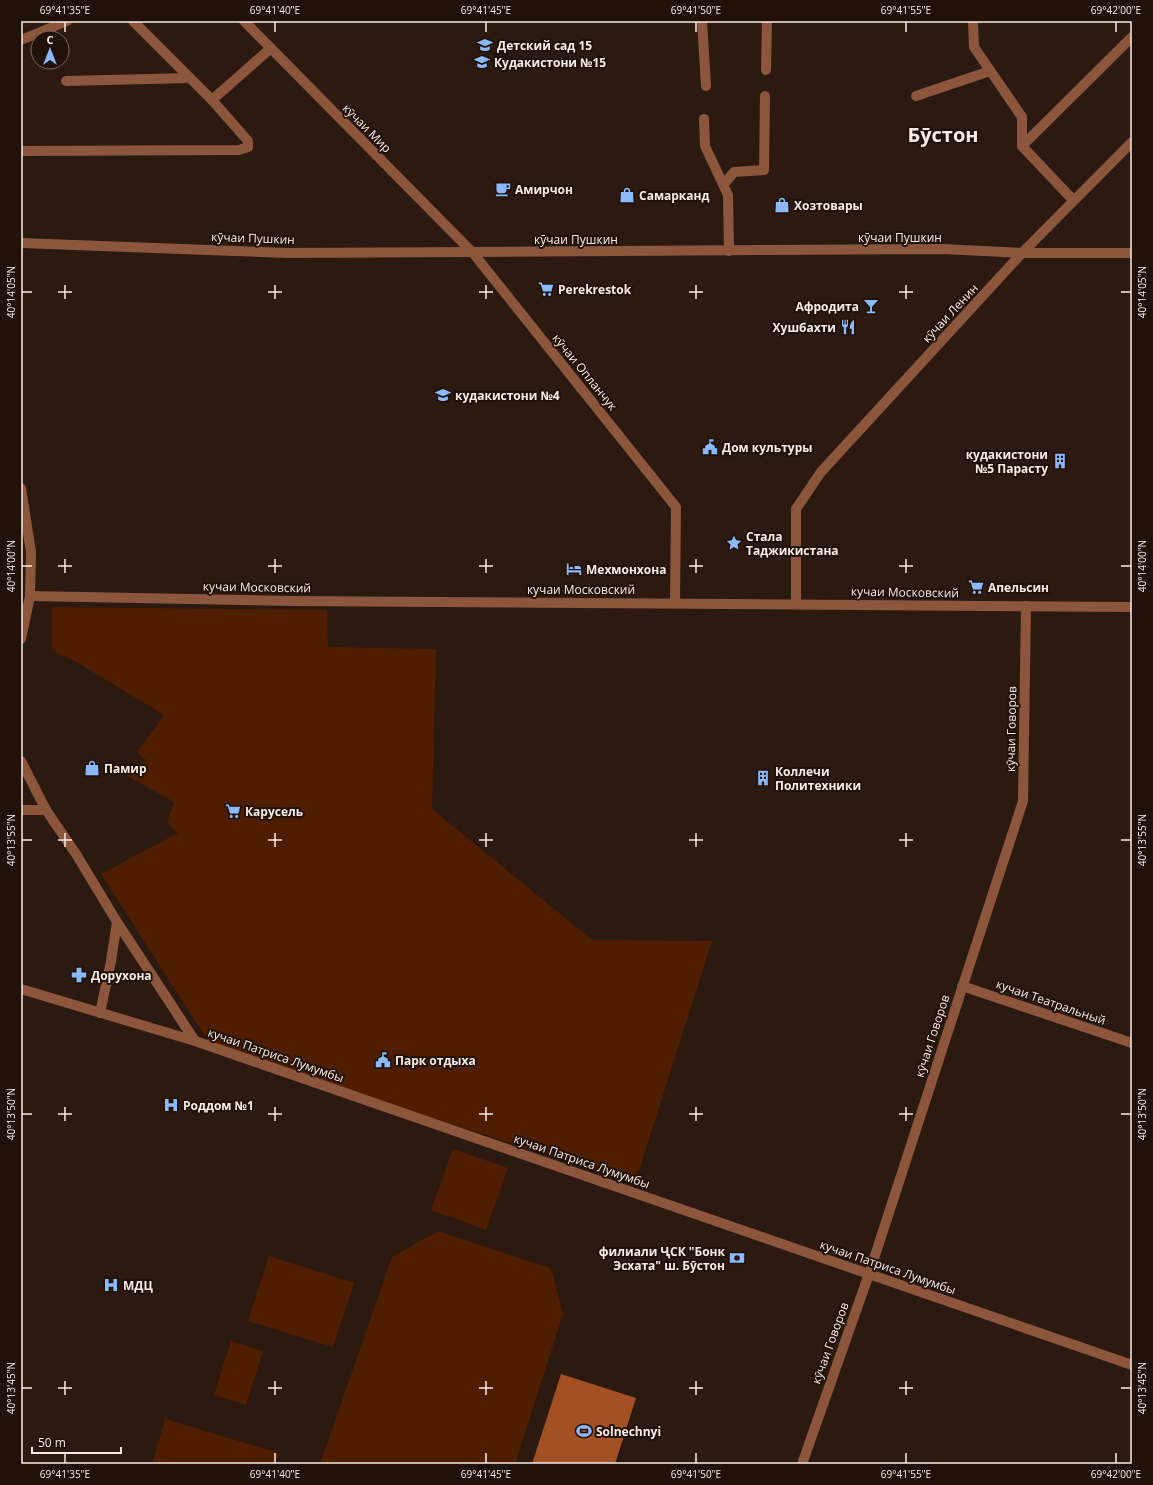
<svg xmlns="http://www.w3.org/2000/svg" width="1153" height="1485" viewBox="0 0 1153 1485" font-family="'Open Sans',sans-serif">
<style>
.green{fill:#4f1d00}
.water{fill:#a25024}
.lines{fill:none;stroke-linecap:round;stroke-linejoin:round}
.minor{stroke:#8c563c;stroke-width:10}
.ticks{fill:none;stroke:#f9ece6;stroke-width:1.5}
.labels{text-anchor:middle;dominant-baseline:central;stroke-width:4;stroke-linejoin:round;paint-order:stroke}
.poi-label{font-size:12px;font-weight:bold;fill:#f9ece6;stroke:#221109;text-anchor:start}
.street-label{font-size:12px;fill:#f9ece6;stroke:#221109}
.town-label{font-size:20px;font-weight:bold;fill:#f9ece6;stroke:#221109}
.neatline{fill:none;stroke:#f9ece6;stroke-width:1.5}
.ticks-label{font-size:10px;text-anchor:middle;fill:#f9ece6}
</style>
<rect width="100%" height="100%" fill="#2c1a11"/>
<g class="green">
<path d="M52,607L327,610L328,647L436,649L432,809L592,940L712,941L635,1183L212,1047L101,874L178,833L167,823L174,802L127,776L146,760L137,752L164,715L73,660L52,651Z"/>
<path d="M453,1149L508,1168L486,1230L431,1210Z"/>
<path d="M438,1231L550,1268L552,1272L563,1314L515,1464H320L392,1257Z"/>
<path d="M269,1256L354,1283L333,1347L248,1321Z"/>
<path d="M231,1341L263,1351L246,1405L214,1395Z"/>
<path d="M165,1419L279,1453L275,1464H152Z"/>
</g>
<path class="water" d="M561,1374L636,1398L615,1464H532Z"/>
<g class="lines">
<g class="minor">
<path d="M244,21L473,253L676,507L675,602"/>
<path d="M702,21L706,86"/>
<path d="M973,21L974,47L1022,117V146L1073,200"/>
<path d="M21,40L67,21"/>
<path d="M766,70L767,21"/>
<path d="M66,81L190,78"/>
<path d="M916,96L990,71"/>
<path d="M212,100L271,48"/>
<path d="M704,119L705,146L728,195L729,251"/>
<path d="M1022,146L1132,37"/>
<path d="M21,151L239,150L248,147V141L212,100L133,21"/>
<path d="M724,184L734,172L764,170L765,96"/>
<path d="M21,243L288,253L942,249L1022,253H1132"/>
<path d="M21,488L31,552L30,596L21,639"/>
<path d="M30,596L291,601L1132,607"/>
<path d="M796,603V509L821,472L1022,253L1132,142"/>
<path d="M21,761L46,810L76,854L117,922L195,1041"/>
<path d="M21,810H46"/>
<path d="M962,986L1132,1043"/>
<path d="M21,989L195,1041L1132,1365"/>
<path d="M100,1013L111,961L117,922"/>
<path d="M802,1464L869,1274L1023,801L1026,606"/>
</g>
</g>
<path class="ticks" d="M65,22V32M275,22V32M486,22V32M696,22V32M906,22V32M1116,22V32M65,285V299M275,285V299M486,285V299M696,285V299M906,285V299M22,292H32M58,292H72M268,292H282M479,292H493M689,292H703M899,292H913M1121,292H1131M65,559V573M275,559V573M486,559V573M696,559V573M906,559V573M22,566H32M58,566H72M268,566H282M479,566H493M689,566H703M899,566H913M1121,566H1131M65,833V847M275,833V847M486,833V847M696,833V847M906,833V847M22,840H32M58,840H72M268,840H282M479,840H493M689,840H703M899,840H913M1121,840H1131M65,1107V1121M275,1107V1121M486,1107V1121M696,1107V1121M906,1107V1121M22,1114H32M58,1114H72M268,1114H282M479,1114H493M689,1114H703M899,1114H913M1121,1114H1131M65,1381V1395M275,1381V1395M486,1381V1395M696,1381V1395M906,1381V1395M22,1388H32M58,1388H72M268,1388H282M479,1388H493M689,1388H703M899,1388H913M1121,1388H1131M65,1453V1463M275,1453V1463M486,1453V1463M696,1453V1463M906,1453V1463M1116,1453V1463"/>
<defs>
<g id="school-bare" transform="scale(1.2)"><path d="M0-5L7-2L0 1L-7-2ZM-4 1L0 2.5L4 1V4Q0 6-4 4Z" fill="#8abafc" stroke="#221109" stroke-width="2.5" paint-order="stroke"/></g>
<g id="cafe-bare" transform="scale(1.2)"><path d="M-5.5-4.5H6V0H3Q3 3.5 0 3.5H-2.5Q-5.5 3.5-5.5 0ZM3-3.2v2h1.7v-2ZM-6 4.5H4V6H-6Z" fill="#8abafc" stroke="#221109" stroke-width="2.5" paint-order="stroke"/></g>
<g id="shop-bare" transform="scale(1.2)"><path d="M-5-2.5h2.3a2.7 3.5 0 0 1 5.4 0H5L5.5 6h-11ZM-1.5-2.5h3a1.5 2.3 0 0 0-3 0Z" fill="#8abafc" stroke="#221109" stroke-width="2.5" paint-order="stroke"/></g>
<g id="supermarket-bare" transform="scale(1.2)"><path d="M-6-5.5h2.5l.6 2H6L4.5 2H-2.5L-4.4-4H-6ZM-1.5 3.2a1.3 1.3 0 1 0 .1 0ZM3 3.2a1.3 1.3 0 1 0 .1 0Z" fill="#8abafc" stroke="#221109" stroke-width="2.5" paint-order="stroke"/></g>
<g id="bar-bare" transform="scale(1.2)"><path d="M-6-5H6L.8 .8V4.5H3.5V6h-7V4.5H-.8V.8Z" fill="#8abafc" stroke="#221109" stroke-width="2.5" paint-order="stroke"/></g>
<g id="restaurant-bare" transform="scale(1.2)"><path d="M-5-6h1v4h1v-4h1v4h1v-4h1v5L-1.5 .5V6h-2V.5L-5-1ZM5-6V6H3V1.5H1.5Q1.5-4 5-6Z" fill="#8abafc" stroke="#221109" stroke-width="2.5" paint-order="stroke"/></g>
<g id="civic-bare" transform="scale(1.2)"><path d="M-.6-6.5H3V-4.5H.6V-3L4-1V1h2V6H-6V1h2V-1L-.6-3ZM-1.2 2.5V6h2.4V2.5Z" fill="#8abafc" stroke="#221109" stroke-width="2.5" paint-order="stroke"/></g>
<g id="building-bare" transform="scale(1.2)"><path d="M-4-6H4V6H1V3H-1V6H-4ZM-2.5-4.3h1.7v1.8h-1.7ZM.8-4.3h1.7v1.8H.8ZM-2.5-1h1.7V.8h-1.7ZM.8-1h1.7V.8H.8Z" fill="#8abafc" stroke="#221109" stroke-width="2.5" paint-order="stroke"/></g>
<g id="sight-bare" transform="scale(1.2)"><path d="M0-6L1.8-2.2L6-1.7L2.9 1.2L3.7 5.4L0 3.3L-3.7 5.4L-2.9 1.2L-6-1.7L-1.8-2.2Z" fill="#8abafc" stroke="#221109" stroke-width="2.5" paint-order="stroke"/></g>
<g id="hotel-bare" transform="scale(1.2)"><path d="M-6-4.5h1.5V1H6V5H4.5V3h-9V5H-6ZM-4 0a1.8 1.8 0 1 1 3.6 0ZM.5 0V-2.5h3Q6-2.5 6 0Z" fill="#8abafc" stroke="#221109" stroke-width="2.5" paint-order="stroke"/></g>
<g id="pharmacy-bare" transform="scale(1.2)"><path d="M-2-6h4v4h4v4h-4v4h-4v-4h-4v-4h4Z" fill="#8abafc" stroke="#221109" stroke-width="2.5" paint-order="stroke"/></g>
<g id="hospital-bare" transform="scale(1.2)"><path d="M-5-5h3v3.5h4V-5h3V5h-3V1.5h-4V5h-3Z" fill="#8abafc" stroke="#221109" stroke-width="2.5" paint-order="stroke"/></g>
<g id="bank-bare" transform="scale(1.2)"><path d="M-6-4H6V4H-6ZM0-2.3a2.3 2.3 0 1 0 0 4.6a2.3 2.3 0 1 0 0-4.6Z" fill="#8abafc" stroke="#221109" stroke-width="2.5" paint-order="stroke"/></g>
<g id="stadium-bare" transform="scale(1.2)"><path d="M0-5a6.5 5 0 1 0 0 10a6.5 5 0 1 0 0-10ZM-3.5-1.8h7v3.6h-7Z" fill="#8abafc" stroke="#221109" stroke-width="2.5" paint-order="stroke"/></g>
</defs>
<g fill-rule="evenodd">
<use href="#school-bare" x="485" y="45"/>
<use href="#school-bare" x="482" y="62"/>
<use href="#cafe-bare" x="503" y="189"/>
<use href="#shop-bare" x="627" y="195"/>
<use href="#shop-bare" x="782" y="205"/>
<use href="#supermarket-bare" x="546" y="289"/>
<use href="#bar-bare" x="871" y="306"/>
<use href="#restaurant-bare" x="848" y="327"/>
<use href="#school-bare" x="443" y="395"/>
<use href="#civic-bare" x="710" y="447"/>
<use href="#building-bare" x="1060" y="461"/>
<use href="#sight-bare" x="734" y="543"/>
<use href="#hotel-bare" x="574" y="569"/>
<use href="#supermarket-bare" x="976" y="587"/>
<use href="#shop-bare" x="92" y="768"/>
<use href="#building-bare" x="763" y="778"/>
<use href="#supermarket-bare" x="233" y="811"/>
<use href="#pharmacy-bare" x="79" y="975"/>
<use href="#civic-bare" x="383" y="1060"/>
<use href="#hospital-bare" x="171" y="1105"/>
<use href="#bank-bare" x="737" y="1258"/>
<use href="#hospital-bare" x="111" y="1285"/>
<use href="#stadium-bare" x="584" y="1431"/>
</g>
<g class="labels">
<g class="poi-label">
<text x="497" y="45">Детский сад 15</text>
<text x="494" y="62">Кудакистони №15</text>
<text x="515" y="189">Амирчон</text>
<text x="639" y="195">Самарканд</text>
<text x="794" y="205">Хозтовары</text>
<text x="558" y="289">Perekrestok</text>
<text x="859" y="306" text-anchor="end">Афродита</text>
<text x="836" y="327" text-anchor="end">Хушбахти</text>
<text x="455" y="395">кудакистони №4</text>
<text x="722" y="447">Дом культуры</text>
<text x="1048" y="454" text-anchor="end">кудакистони<tspan x="1048" dy="14">№5 Парасту</tspan></text>
<text x="746" y="536">Стала<tspan x="746" dy="14">Таджикистана</tspan></text>
<text x="586" y="569">Мехмонхона</text>
<text x="988" y="587">Апельсин</text>
<text x="104" y="768">Памир</text>
<text x="775" y="771">Коллечи<tspan x="775" dy="14">Политехники</tspan></text>
<text x="245" y="811">Карусель</text>
<text x="91" y="975">Дорухона</text>
<text x="395" y="1060">Парк отдыха</text>
<text x="183" y="1105">Роддом №1</text>
<text x="725" y="1251" text-anchor="end">филиали ҶСК "Бонк<tspan x="725" dy="14">Эсхата" ш. Бӯстон</tspan></text>
<text x="123" y="1285">МДЦ</text>
<text x="596" y="1431">Solnechnyi</text>
</g>
<g class="street-label">
<text transform="translate(367 128) rotate(45)">кӯчаи Мир</text>
<text x="900" y="237">кӯчаи Пушкин</text>
<text transform="translate(253 238) rotate(2)">кӯчаи Пушкин</text>
<text x="576" y="239">кӯчаи Пушкин</text>
<text transform="translate(950 313) rotate(-47)">кӯчаи Ленин</text>
<text transform="translate(585 372) rotate(51)">кӯчаи Опланчук</text>
<text transform="translate(257 587) rotate(1)">кучаи Московский</text>
<text x="581" y="589">кучаи Московский</text>
<text transform="translate(905 592) rotate(1)">кучаи Московский</text>
<text transform="translate(1011 729) rotate(-89)">кӯчаи Говоров</text>
<text transform="translate(1051 1002) rotate(19)">кучаи Театральный</text>
<text transform="translate(932 1036) rotate(-72)">кӯчаи Говоров</text>
<text transform="translate(276 1055) rotate(19)">кучаи Патриса Лумумбы</text>
<text transform="translate(582 1161) rotate(19)">кучаи Патриса Лумумбы</text>
<text transform="translate(888 1267) rotate(19)">кучаи Патриса Лумумбы</text>
<text transform="translate(830 1343) rotate(-70)">кӯчаи Говоров</text>
</g>
<g class="town-label">
<text x="943" y="134">Бӯстон</text>
</g>
</g>
<rect width="1153" height="1485" fill="none" stroke="#221109" stroke-width="44"/>
<g transform="translate(50 50)"><circle r="19" fill="#221109" stroke="#786961"/>
<path d="M0-3L7 15L0 10L-7 15Z" fill="#8abafc"/>
<text y="-6" font-size="11" font-weight="bold" text-anchor="middle" fill="#f9ece6">С</text>
</g>
<path d="M32 1447v6h89v-6" fill="none" stroke="#f9ece6" stroke-width="2"/>
<text x="38" y="1447" font-size="12" fill="#f9ece6" stroke="#221109" stroke-width="3" paint-order="stroke">50 m</text>
<rect x="22" y="22" width="1109" height="1441" class="neatline"/>
<g class="ticks-label">
<text x="65" y="14">69°41'35"E</text>
<text x="275" y="14">69°41'40"E</text>
<text x="486" y="14">69°41'45"E</text>
<text x="696" y="14">69°41'50"E</text>
<text x="906" y="14">69°41'55"E</text>
<text x="1116" y="14">69°42'00"E</text>
<text transform="translate(11 292) rotate(-90)" y="4">40°14'05"N</text>
<text transform="translate(1142 292) rotate(-90)" y="4">40°14'05"N</text>
<text transform="translate(11 566) rotate(-90)" y="4">40°14'00"N</text>
<text transform="translate(1142 566) rotate(-90)" y="4">40°14'00"N</text>
<text transform="translate(11 840) rotate(-90)" y="4">40°13'55"N</text>
<text transform="translate(1142 840) rotate(-90)" y="4">40°13'55"N</text>
<text transform="translate(11 1114) rotate(-90)" y="4">40°13'50"N</text>
<text transform="translate(1142 1114) rotate(-90)" y="4">40°13'50"N</text>
<text transform="translate(11 1388) rotate(-90)" y="4">40°13'45"N</text>
<text transform="translate(1142 1388) rotate(-90)" y="4">40°13'45"N</text>
<text x="65" y="1478">69°41'35"E</text>
<text x="275" y="1478">69°41'40"E</text>
<text x="486" y="1478">69°41'45"E</text>
<text x="696" y="1478">69°41'50"E</text>
<text x="906" y="1478">69°41'55"E</text>
<text x="1116" y="1478">69°42'00"E</text>
</g>
</svg>
